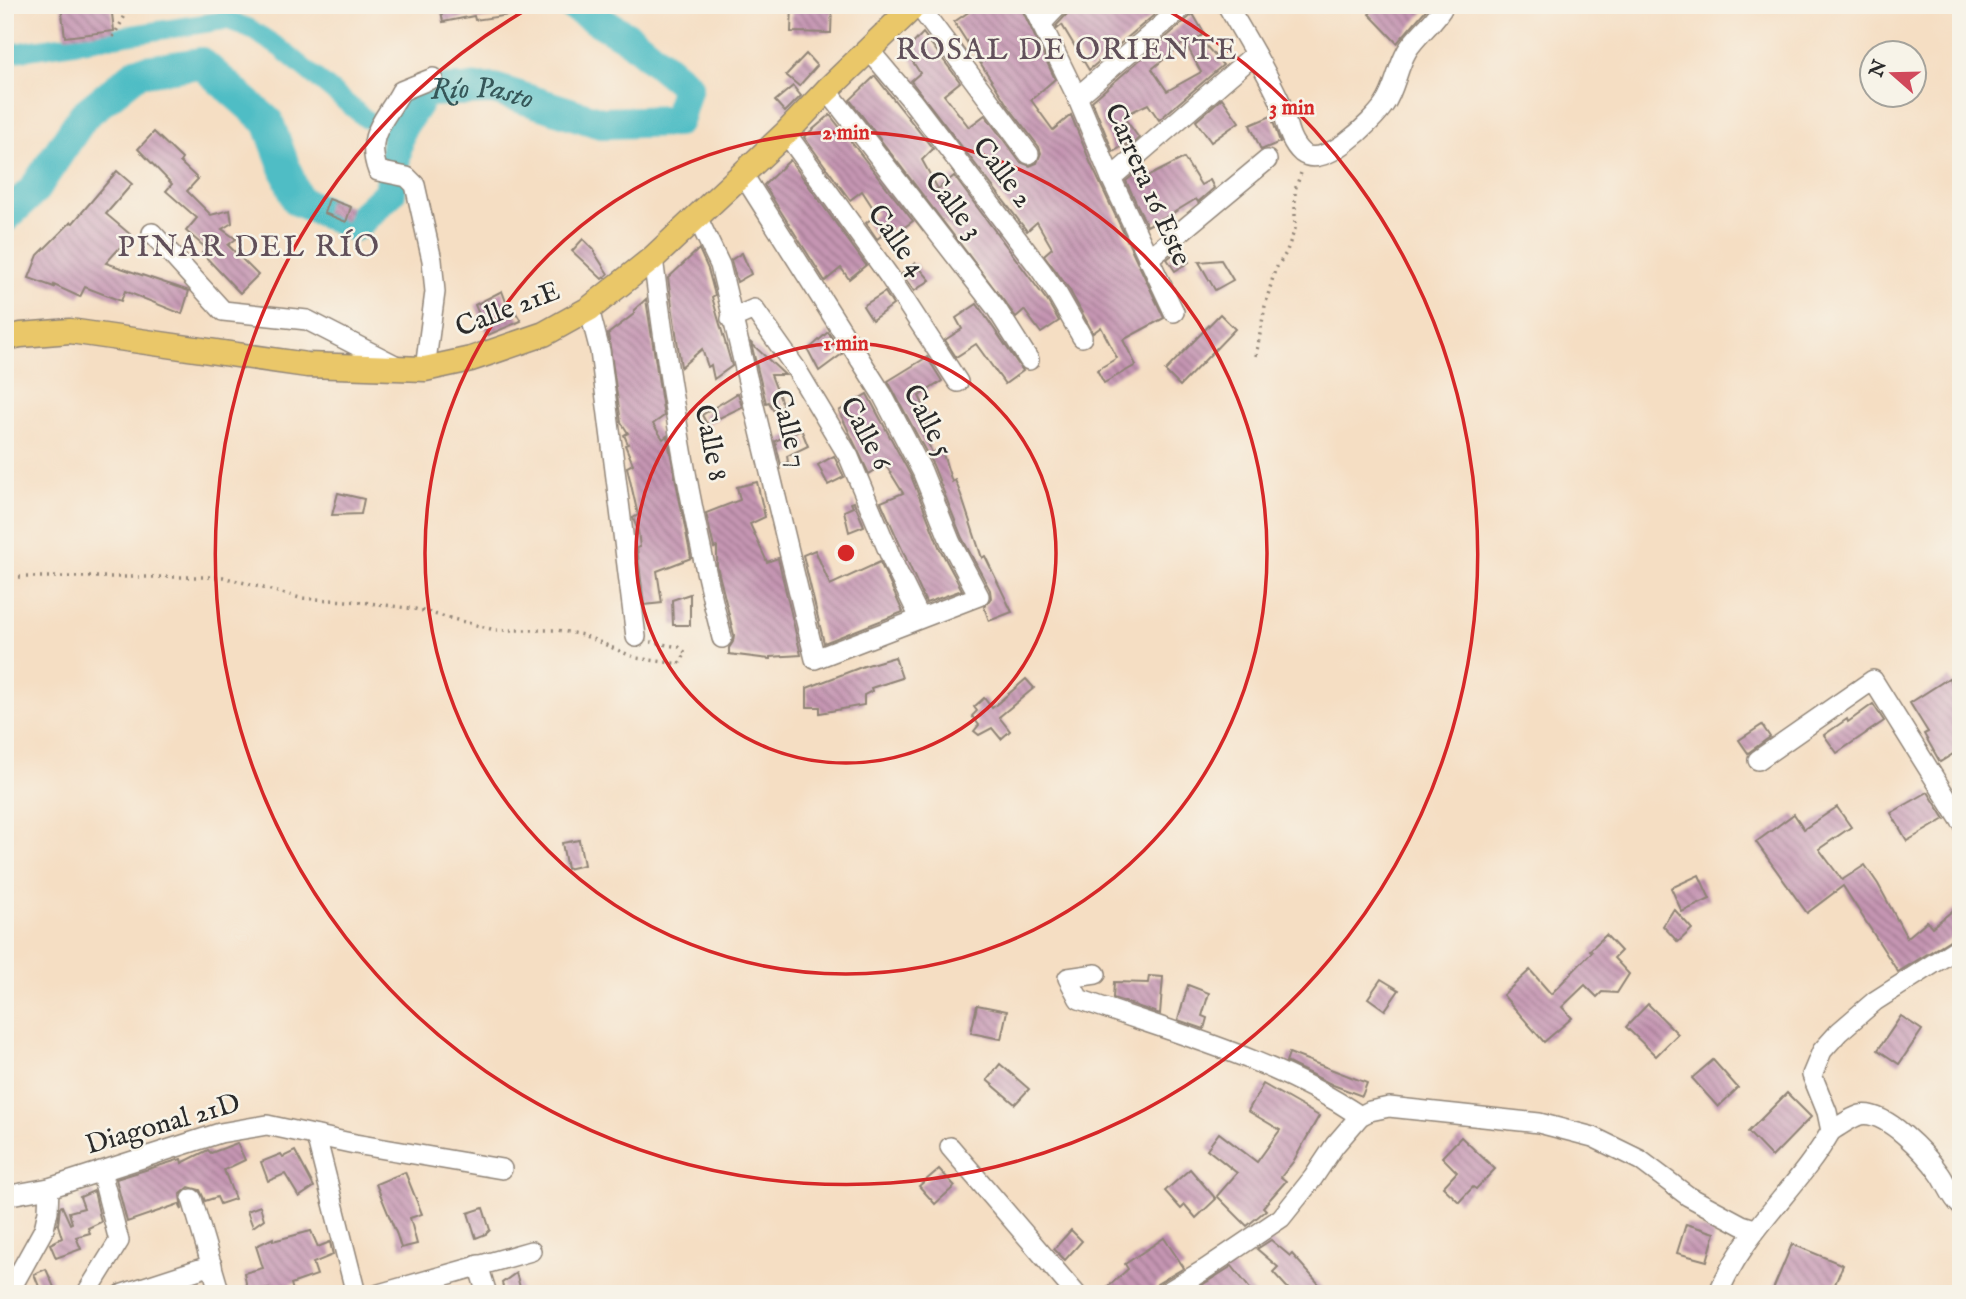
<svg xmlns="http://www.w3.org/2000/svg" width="1966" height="1299" viewBox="0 0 1966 1299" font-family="'IM FELL English',serif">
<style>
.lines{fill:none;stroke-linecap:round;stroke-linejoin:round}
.canal{stroke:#4fbdc5;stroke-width:19}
.river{stroke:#4fbdc5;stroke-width:32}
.building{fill:url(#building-back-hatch);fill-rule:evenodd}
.minor-casing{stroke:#908477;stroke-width:22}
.major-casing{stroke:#908477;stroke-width:27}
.path{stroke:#908477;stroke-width:3.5;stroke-dasharray:2 5;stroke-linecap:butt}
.minor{stroke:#fff;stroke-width:19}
.major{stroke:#eac769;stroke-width:24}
.ring{fill:none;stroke:#d62828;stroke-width:3.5}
.labels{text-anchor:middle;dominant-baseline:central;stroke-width:5;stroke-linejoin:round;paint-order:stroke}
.street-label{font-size:28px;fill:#2b2b2b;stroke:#f7f3e8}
.neighbourhood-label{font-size:30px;letter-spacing:2px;fill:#61505a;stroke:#f7f3e8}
.water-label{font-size:30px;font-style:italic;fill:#365759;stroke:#f7f3e8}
.centre{fill:#d62828;stroke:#f7f3e8;stroke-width:3.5}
.ring-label{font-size:21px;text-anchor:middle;font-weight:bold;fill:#d62828;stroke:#f7f3e8;stroke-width:5;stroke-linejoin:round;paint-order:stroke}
</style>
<defs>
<pattern id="building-back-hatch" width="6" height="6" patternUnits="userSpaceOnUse" patternTransform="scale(1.75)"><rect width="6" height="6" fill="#c595b2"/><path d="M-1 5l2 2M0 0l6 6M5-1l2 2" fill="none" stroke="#a07a91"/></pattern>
</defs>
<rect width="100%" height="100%" fill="#f7f3e8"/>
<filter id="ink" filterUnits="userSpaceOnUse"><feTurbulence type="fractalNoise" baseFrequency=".0143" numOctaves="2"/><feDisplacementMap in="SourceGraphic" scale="14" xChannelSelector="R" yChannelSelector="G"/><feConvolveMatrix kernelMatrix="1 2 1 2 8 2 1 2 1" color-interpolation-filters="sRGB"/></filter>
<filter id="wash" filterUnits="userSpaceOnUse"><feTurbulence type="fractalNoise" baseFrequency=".00686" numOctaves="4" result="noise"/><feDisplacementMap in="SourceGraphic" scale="28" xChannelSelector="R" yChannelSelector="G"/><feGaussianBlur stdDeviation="1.57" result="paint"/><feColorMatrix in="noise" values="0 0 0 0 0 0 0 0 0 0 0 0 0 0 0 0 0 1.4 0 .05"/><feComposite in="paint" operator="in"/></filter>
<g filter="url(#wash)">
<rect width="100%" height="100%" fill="#f5dec3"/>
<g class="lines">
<g class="canal">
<path d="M5,54L227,20L249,28L280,48L366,119"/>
<path d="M383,128L399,130"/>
</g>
<path class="river" id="s1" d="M5,217L33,191L84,115L138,72L201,63L268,122L297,200L354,226L390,192L399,130L425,91L494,89L601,123L677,121L687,86L630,39L572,5"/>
</g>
<g id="blocks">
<g class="building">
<path d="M111,5L114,31L65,37L61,6Z"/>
<path d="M440,5H516L517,14L475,20L474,16L443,22Z"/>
<path d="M792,5H832L831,33L791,32Z"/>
<path d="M979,5H1020L1055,79L1031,100L1053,130L1071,115L1091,164L1164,318L1123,340L1136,365L1104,383L1097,370L1117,358L1101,327L1093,333L1069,289L1044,255L1052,248L1037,222L1027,231L911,81L920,73L906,51L923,33L960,82L944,95L969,127L985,115L1020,162L1030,166L1037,163L1041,153L1039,147L1008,106L954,22Z"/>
<path d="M1071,5H1166L1089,70L1062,25L1057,29L1056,26L1068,13Z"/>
<path d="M1379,5H1430L1397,43L1369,14Z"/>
<path d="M1193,14L1204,33L1199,38L1223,65L1159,120L1148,104L1123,116L1139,138L1128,148L1126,144L1113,152L1092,101ZM1185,42L1201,72L1167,91L1152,69Z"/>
<path d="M806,54L817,66L799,86L786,75Z"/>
<path d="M875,76L933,149L922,160L938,189L954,176L1048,302L1059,321L1041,333L1024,310L1016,317L850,100Z"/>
<path d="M793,86L801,96L785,112L775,101Z"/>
<path d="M1222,98L1239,122L1211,142L1196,121Z"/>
<path d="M830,115L913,221L896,233L894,226L877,239L866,223L877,214L862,191L850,200L804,137Z"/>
<path d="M1271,116L1280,142L1261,150L1250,125Z"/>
<path d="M154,132L182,159L180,162L198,179L187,191L211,215L230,210L232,223L222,229L236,239L228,245L258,275L240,293L202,253L207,249L186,231L197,218L166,191L172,184L138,149Z"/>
<path d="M1184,158L1201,185L1210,180L1214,188L1198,202L1196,199L1163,219L1162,218L1147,226L1126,181L1137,172L1141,180Z"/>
<path d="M790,160L866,265L849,279L841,268L825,281L764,185Z"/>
<path d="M117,171L132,184L106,214L131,235L106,263L189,291L182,314L125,291L121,301L85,287L80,297L54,285V287L29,278L38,255L71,222L73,223Z"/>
<path d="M329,199L351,207L346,222L324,213Z"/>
<path d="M583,239L595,251L594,252L608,274L602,279L572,251Z"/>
<path d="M699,249L708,269L715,295L712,297L732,366L714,379L711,365L708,367L702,349L681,367L668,278Z"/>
<path d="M1180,249L1189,262L1175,271L1167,259Z"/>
<path d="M742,253L751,274L737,282L731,260Z"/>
<path d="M1221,260L1233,280L1215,290L1199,262Z"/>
<path d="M915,263L930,280L914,291L902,274Z"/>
<path d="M502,291L509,310L513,308L521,321L488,335L475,305Z"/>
<path d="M885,292L893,305L872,320L863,306Z"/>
<path d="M646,299L664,416L653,424L663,439L667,436L691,558L657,571L662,603L644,605L637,548L640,547L638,531L633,518L638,515L627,467L633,464L625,445L628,444L624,435L628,433L621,422L608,334L634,314V310Z"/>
<path d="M977,304L1023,371L1005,384L976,344L956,357L945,340L962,329L956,318Z"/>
<path d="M1220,314L1235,329L1180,386L1165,371Z"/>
<path d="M828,332L842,354L819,371L808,350Z"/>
<path d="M751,343L785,375H771L783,406L773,410L769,402L766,403Z"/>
<path d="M927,357L942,381L919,396L931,421L922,427L932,453L941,448L952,482L955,480L961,495L982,558L985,556L1012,612L989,621L984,607L991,598L990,590L962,538L933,465L888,381Z"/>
<path d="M738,393L742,407L707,424L702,415Z"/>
<path d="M867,394L911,476L940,549L962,590L926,603L881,502L903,493L885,464L869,474L839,411Z"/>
<path d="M801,429L808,446L787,456L788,462L781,465L775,441Z"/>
<path d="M834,456L844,477L828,485L818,465Z"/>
<path d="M757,482L765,517L750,524L767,562L778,558L801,655L770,657V659L729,654V648L733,642L734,635L717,566V547L714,548L706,513L740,500L737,487Z"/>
<path d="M338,493L364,499L361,514L332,515Z"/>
<path d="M854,502L864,526L849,532L844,511L853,507L851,503Z"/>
<path d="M815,550L830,585L880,562L903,612L824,643L803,555Z"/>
<path d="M690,594V625H673L672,600Z"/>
<path d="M895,657L902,678L871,688L872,691L864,695V705L820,713V707H807V688L864,666Z"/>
<path d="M1949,678L1961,697V749L1940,762L1924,734L1928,732L1910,703Z"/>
<path d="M1026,679L1034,688L999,717L1010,731L1001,739L992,728L979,735L974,731L979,725L972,716L977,711L974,707L984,698L992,708Z"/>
<path d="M1873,704L1884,721L1837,753L1824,735L1847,719L1848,722Z"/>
<path d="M1762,725L1770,737L1748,753L1739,740Z"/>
<path d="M1928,792L1945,819L1907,841L1891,813Z"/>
<path d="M1837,807L1851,827L1819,849L1842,880L1865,865L1878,884L1907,938L1927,921L1932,927L1961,904V933L1898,972L1843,886L1807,913L1756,842L1794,814L1804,829Z"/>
<path d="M579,840L584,865L567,869L562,843Z"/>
<path d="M1699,875L1710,899L1682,912L1671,888Z"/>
<path d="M1674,909L1692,929L1678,942L1663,926Z"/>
<path d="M1606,935L1621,951L1614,958L1629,974L1617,993L1602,992L1597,997L1585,985L1562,1007L1572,1018L1544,1042L1503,995L1530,970L1551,994L1592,952L1590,950Z"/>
<path d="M1149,976L1163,977L1160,1014L1113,998L1114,982L1148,983Z"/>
<path d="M1381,979L1399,990L1385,1010L1368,998Z"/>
<path d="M1188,985L1209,993L1202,1016L1207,1018L1204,1029L1178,1020Z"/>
<path d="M1648,1004L1678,1034L1656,1056L1626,1027Z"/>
<path d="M977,1005L1007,1011L1001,1039L971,1033Z"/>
<path d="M1901,1016L1922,1030L1899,1064L1878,1050Z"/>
<path d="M1289,1053L1367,1083L1362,1096L1333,1085L1286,1062Z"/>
<path d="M1713,1060L1738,1088L1718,1107L1692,1078Z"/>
<path d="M1000,1064L1029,1089L1015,1104L987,1080Z"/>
<path d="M1263,1084L1319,1116L1293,1162L1281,1177L1286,1181L1263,1207L1266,1210L1247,1226L1217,1196L1237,1173L1207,1149L1219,1133L1257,1162L1280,1130L1248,1111Z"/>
<path d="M1787,1093L1811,1117L1772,1157L1748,1132Z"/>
<path d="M1461,1137L1495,1169L1476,1189L1473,1187L1459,1202L1443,1187L1457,1172L1442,1157Z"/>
<path d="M237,1143L245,1160L224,1170L235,1199L220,1204L217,1197L205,1201L200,1190L189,1187L180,1195L182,1210L179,1204L127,1222L116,1179L181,1159L182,1163L208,1150L211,1153Z"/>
<path d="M295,1151L314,1187L299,1197L285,1174L268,1181L261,1162L281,1154L283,1157Z"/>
<path d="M939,1169L955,1186L935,1204L919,1186Z"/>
<path d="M1190,1169L1216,1199L1196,1218L1185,1205L1181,1209L1165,1191Z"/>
<path d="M405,1172L422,1214L410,1218L417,1244L401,1248L397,1235L376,1184Z"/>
<path d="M94,1191L101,1222L88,1228L90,1233L76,1237L81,1249L56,1258L50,1244L62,1238L58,1225L60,1207L62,1206L70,1224L72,1223L69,1212L84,1208L80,1197Z"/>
<path d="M260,1206L264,1219L253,1227L247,1211Z"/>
<path d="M483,1208L490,1230L486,1234L476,1238L468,1213Z"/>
<path d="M1686,1224L1715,1233L1707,1261L1677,1253Z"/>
<path d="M1071,1230L1082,1241L1065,1260L1054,1249Z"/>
<path d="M311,1231L318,1247L330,1242L333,1255L313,1263L317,1275L291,1284L294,1294H270L269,1289L248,1293L244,1273L263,1268L256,1246L273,1238V1241Z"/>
<path d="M1164,1238L1184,1268L1157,1284L1152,1294H1100L1128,1269L1125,1264Z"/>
<path d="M1271,1240L1290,1256L1292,1254L1328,1294H1293L1273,1272L1278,1267L1257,1249Z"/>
<path d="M1792,1244L1843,1265L1831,1294H1771Z"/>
<path d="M1232,1266L1254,1294H1188Z"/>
<path d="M46,1269L57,1294H42L34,1274Z"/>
<path d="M516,1273L522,1294H505L502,1283Z"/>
</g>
</g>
</g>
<g filter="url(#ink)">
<use href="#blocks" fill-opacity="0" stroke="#908477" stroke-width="2"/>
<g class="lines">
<g class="minor-casing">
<g id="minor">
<path d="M918,5L1029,154"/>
<path d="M1032,5L1077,97L1111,178L1174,312"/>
<path d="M1227,5C1245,36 1264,67 1279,99C1287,117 1286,139 1302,153C1324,170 1372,122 1384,105C1395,90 1397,68 1407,51C1417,34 1436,22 1444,5"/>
<path d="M1041,24L1059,5"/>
<path d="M869,50L912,101L1040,269L1058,295L1082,337"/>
<path d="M827,90L996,308L1029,360"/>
<path d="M1077,97L1185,5"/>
<path d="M786,133L889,276L958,382"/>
<path d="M1111,178L1255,54"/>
<path d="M697,217L720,265L815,659L979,596L951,543L922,471L882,394L742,173"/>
<path d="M152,233L223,311L307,320L397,366"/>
<path d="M653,258C669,385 690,513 722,638"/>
<path d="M1148,259L1267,160"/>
<path d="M589,309L600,351L636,637"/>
<path d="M731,319L754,309L795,367L849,457L895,567L920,618"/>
<path d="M425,369L435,292L432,260L415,185L407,177L378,171C364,134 386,120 401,91L433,78"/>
<path d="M1758,760L1873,680L1961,821"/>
<path d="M1096,974L1068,978L1079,999C1174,1033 1275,1059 1360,1116"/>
<path d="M1831,1131C1840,1126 1850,1118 1860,1115C1886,1110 1926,1154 1940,1174C1947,1184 1951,1197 1961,1206"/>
<path d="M316,1136L356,1294"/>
<path d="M950,1147L1076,1294"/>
<path d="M5,1196L49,1188L220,1133L267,1125L355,1144L502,1169"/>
<path d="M192,1199L220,1294"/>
<path d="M478,1265L487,1294"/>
<path d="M8,1294L44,1229L48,1211L49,1188"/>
<path d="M86,1294L119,1241L101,1171"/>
<path d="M123,1294L212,1265"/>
<path d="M379,1294L531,1251"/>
<path d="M1164,1294L1204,1270L1281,1218L1313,1178L1335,1145L1360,1116L1370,1111L1389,1107L1539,1123L1593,1137L1640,1160L1688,1196L1742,1225L1755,1229"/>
<path d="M1718,1294C1745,1229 1798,1189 1831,1131L1827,1112L1812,1075L1822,1051L1839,1032L1875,1001L1961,946"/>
</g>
</g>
<g class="major-casing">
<path id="major" d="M5,338L21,335L70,331L307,365L425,369L471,359L544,334L589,309L653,258L786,133L827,90L915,5"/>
</g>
<g class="path">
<path d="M113,37L131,5"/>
<path d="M1256,356L1265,306L1275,270L1286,253L1295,229V190L1302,170"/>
<path d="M5,577H223L300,598L362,602L415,609L495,630H557L583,635L636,658L679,664L686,653L679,647L651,642"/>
</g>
<use href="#minor" class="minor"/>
<use href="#major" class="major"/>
</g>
</g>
<g class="ring">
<circle cx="846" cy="553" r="210"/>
<circle cx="846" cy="553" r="421"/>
<path d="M1162 7A631 631 0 1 1 531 7"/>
</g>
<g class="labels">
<g class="street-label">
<text transform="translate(1002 173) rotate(53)">Calle 2</text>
<text transform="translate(1147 185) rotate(66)">Carrera 16 Este</text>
<text transform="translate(953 206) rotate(53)">Calle 3</text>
<text transform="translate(896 241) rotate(55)">Calle 4</text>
<text transform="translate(508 310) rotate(-21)">Calle 21E</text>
<text transform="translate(927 421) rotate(63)">Calle 5</text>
<text transform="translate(788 429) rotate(76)">Calle 7</text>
<text transform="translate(865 434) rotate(62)">Calle 6</text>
<text transform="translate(710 443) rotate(79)">Calle 8</text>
<text transform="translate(163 1125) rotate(-16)">Diagonal 21D</text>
</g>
<g class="neighbourhood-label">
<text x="1067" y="51">ROSAL DE ORIENTE</text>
<text x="249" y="248">PINAR DEL RÍO</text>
</g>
<g class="water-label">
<text stroke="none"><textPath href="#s1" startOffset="714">Río Pasto</textPath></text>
</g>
</g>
<circle cx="846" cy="553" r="10" class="centre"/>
<g class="ring-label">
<text x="1292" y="114">3 min</text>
<text x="846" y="139">2 min</text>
<text x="846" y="350">1 min</text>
</g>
<rect width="1966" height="1299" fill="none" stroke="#f7f3e8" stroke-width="28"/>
<g transform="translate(1893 74) rotate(290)"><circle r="33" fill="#f7f3e8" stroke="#a5a39c" stroke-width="2"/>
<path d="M0-5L12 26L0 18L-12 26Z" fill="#d1495b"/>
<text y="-10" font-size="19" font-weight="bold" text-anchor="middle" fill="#2b2b2b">N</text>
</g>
</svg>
